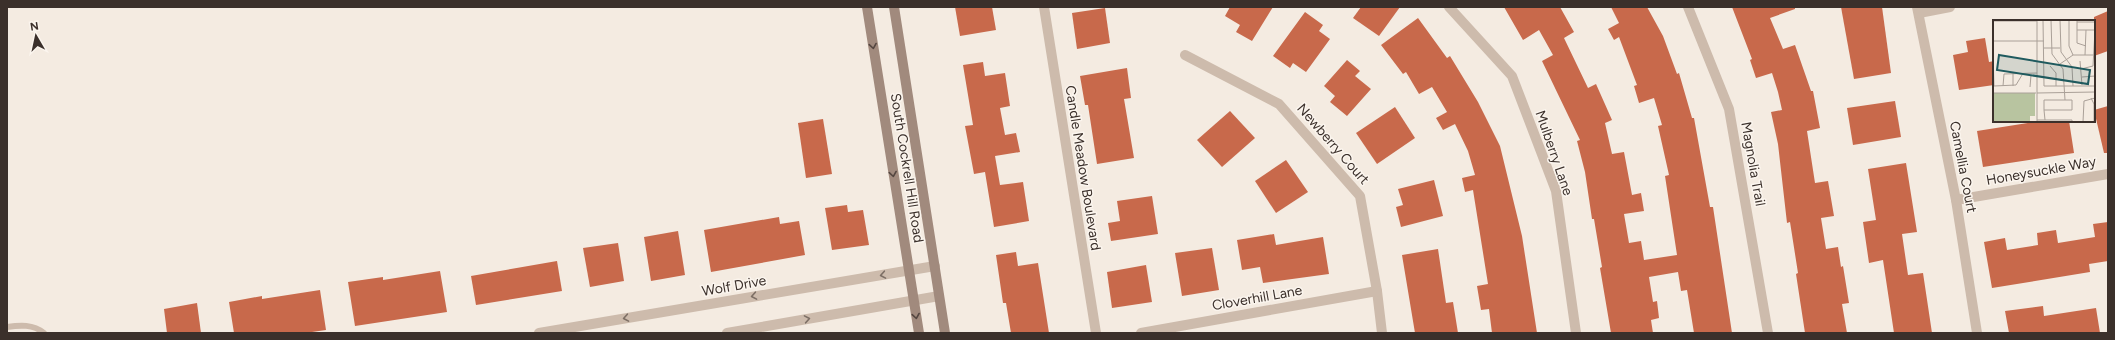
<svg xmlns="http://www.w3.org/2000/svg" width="2115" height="340" viewBox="0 0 2115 340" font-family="Figtree,sans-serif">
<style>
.building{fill:#c8694b}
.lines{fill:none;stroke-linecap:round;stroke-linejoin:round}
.service{stroke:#cdbbac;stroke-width:6}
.minor{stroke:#cdbbac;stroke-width:10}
.secondary{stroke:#a18a7d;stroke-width:10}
.oneway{stroke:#544640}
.oneway2{stroke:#7d6f65}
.labels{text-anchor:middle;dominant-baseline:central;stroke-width:3;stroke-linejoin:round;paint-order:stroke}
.street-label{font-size:14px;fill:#3b302b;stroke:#fbf5ee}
.inset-road{fill:none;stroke:#aaa098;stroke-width:1}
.view{fill:#1f5a5e;fill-opacity:0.15;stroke:#1f5a5e;stroke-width:2}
.inset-edge{fill:none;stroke:#3b302b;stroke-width:2}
</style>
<rect width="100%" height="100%" fill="#f4ebe1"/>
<g class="building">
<path d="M955,7H992L996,30L960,36Z"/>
<path d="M1230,7H1273L1252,41L1236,32L1240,25L1225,16Z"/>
<path d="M1361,7H1400L1379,36L1353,18Z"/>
<path d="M1504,7H1560L1574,32L1564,38L1588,88L1596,84L1612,120L1605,123L1612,154L1624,152L1632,195L1641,193L1644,211L1624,214L1629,243L1641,241L1644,260L1677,255L1665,176L1669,175L1658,126L1662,125L1654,98L1639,103L1634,86L1637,85L1619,37L1614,40L1608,29L1619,23L1611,7H1647L1663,36L1677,74L1679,73L1692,118H1694L1710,207H1713L1732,333H1694L1687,290L1681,291L1678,272L1649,277L1653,302L1657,301L1659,318L1651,320L1653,333H1611L1600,268L1602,267L1594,219H1592L1585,172L1577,141L1580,140L1542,61L1553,55L1539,30L1523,40Z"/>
<path d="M1732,7H1795V9L1770,18L1783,49L1795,45L1811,91H1813L1820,128L1807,131L1815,183L1828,181L1834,216L1821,218L1826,249L1838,247L1841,267L1843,266L1849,303L1842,304L1847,333H1805L1796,274L1798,273L1790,222L1787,223L1778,144L1771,112L1782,110L1778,92L1772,73L1756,78L1750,60L1752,59Z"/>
<path d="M1841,7H1882L1891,73L1854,79Z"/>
<path d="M1105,8L1110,43L1077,49L1072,13Z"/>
<path d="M2108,11V51L2094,56V17Z"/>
<path d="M1305,12L1323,25L1319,31L1330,39L1306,72L1293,63L1290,68L1273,56Z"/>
<path d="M1418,18L1447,58L1450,56L1478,102L1500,146L1522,236L1537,333H1492L1489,309L1481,310L1477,286L1488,284L1473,190L1465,192L1462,178L1475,175L1468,151L1455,124L1443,130L1436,118L1447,112L1432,87L1419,94L1406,72L1403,74L1381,45Z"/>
<path d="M1985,38L1989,62L1994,61V85L1959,90L1953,55L1968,52L1966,41Z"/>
<path d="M1347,60L1360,71L1355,76L1371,89L1347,116L1330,102L1335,96L1324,86Z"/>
<path d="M983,62L985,76L1005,73L1010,106L1000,108L1005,135L1016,133L1020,152L995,156L1000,185L1023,182L1029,221L994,227L985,172L974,174L965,126L973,125L963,65Z"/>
<path d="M1127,68L1131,98L1124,99L1134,158L1097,164L1088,105H1085L1080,76Z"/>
<path d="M1895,101L1901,137L1853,145L1847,108Z"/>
<path d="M2108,106V153H2104L2094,110Z"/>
<path d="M1395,107L1415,138L1377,164L1356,133Z"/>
<path d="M1230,111L1255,138L1222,167L1197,140Z"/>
<path d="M823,119L832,174L806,178L798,123Z"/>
<path d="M2041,121H2069L2074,153L1983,167L1977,131Z"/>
<path d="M1286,160L1308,192L1276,213L1255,181Z"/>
<path d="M1906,163L1917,232L1902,234L1908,275L1923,273L1932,333H1894L1883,260L1869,263L1863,222L1876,220L1868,169Z"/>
<path d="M1434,180L1443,216L1401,227L1396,207L1403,205L1398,189Z"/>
<path d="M1152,196L1158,234L1111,241L1108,223L1120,221L1117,201Z"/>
<path d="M847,205L848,212L863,210L869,245L832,250L825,208Z"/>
<path d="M779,217L780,224L799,221L805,255L711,272L704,230Z"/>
<path d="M2108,222V261L2089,264L2090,272L1992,288L1984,242L2005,238L2007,250L2038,245L2037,233L2056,230L2058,243L2095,237L2093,224Z"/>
<path d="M678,231L685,275L651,281L644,237Z"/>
<path d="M1274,234L1276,245L1323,237L1329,274L1263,283L1260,267L1242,270L1237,240Z"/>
<path d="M618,243L624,281L590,287L583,248Z"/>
<path d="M1212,248L1219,290L1182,296L1175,253Z"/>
<path d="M1438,249L1446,303L1453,302L1458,333H1415L1402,255Z"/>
<path d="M1016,252L1018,266L1038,263L1049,333H1011L1006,303H1003L996,255Z"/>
<path d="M557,261L562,291L476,305L471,276Z"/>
<path d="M1146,265L1152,302L1112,308L1107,272Z"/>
<path d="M440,271L447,312L355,326L348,282L383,277V280Z"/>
<path d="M320,290L326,330L305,333H234L229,302L262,296V299Z"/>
<path d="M197,303L201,333H167L164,309Z"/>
<path d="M2043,306L2044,316L2096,308L2100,333H2009L2005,311Z"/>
</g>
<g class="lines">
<path class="service" d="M7,327C20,325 33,324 44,333"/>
<g class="minor">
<path d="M1044,7L1096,333"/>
<path d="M1449,7L1512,76L1556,191L1576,333"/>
<path d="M1688,7L1729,109L1768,333"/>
<path d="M1917,7L1956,200L1977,333"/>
<path d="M1919,13L1950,7"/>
<path d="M1185,55L1279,104L1360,196L1377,291L1382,333"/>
<path d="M1956,200L2108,174"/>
<path d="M539,333L935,266"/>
<path d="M727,333L939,296"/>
<path d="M1141,333L1377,291"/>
</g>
<g class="secondary">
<path d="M867,7L919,333"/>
<path d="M894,7L945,333"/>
</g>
</g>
<defs><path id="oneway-chevron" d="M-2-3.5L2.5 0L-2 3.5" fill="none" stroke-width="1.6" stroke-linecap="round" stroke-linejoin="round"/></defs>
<g class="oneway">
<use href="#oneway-chevron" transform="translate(873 46) rotate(81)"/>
<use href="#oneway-chevron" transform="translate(893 174) rotate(81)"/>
<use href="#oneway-chevron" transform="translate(916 316) rotate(81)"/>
</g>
<g class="oneway2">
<use href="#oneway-chevron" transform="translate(883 275) rotate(170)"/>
<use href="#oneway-chevron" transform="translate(754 296) rotate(170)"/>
<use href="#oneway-chevron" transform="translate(626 318) rotate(170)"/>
<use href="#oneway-chevron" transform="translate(807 319) rotate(-10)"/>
</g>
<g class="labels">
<g class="street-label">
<text transform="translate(1333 144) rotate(49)">Newberry Court</text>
<text transform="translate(1554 153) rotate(71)">Mulberry Lane</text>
<text transform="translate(1753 164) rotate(80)">Magnolia Trail</text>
<text transform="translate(1963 167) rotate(79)">Camellia Court</text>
<text transform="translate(907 168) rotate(81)">South Cockrell Hill Road</text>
<text transform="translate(1083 168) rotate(81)">Candle Meadow Boulevard</text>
<text transform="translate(2041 171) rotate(-10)">Honeysuckle Way</text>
<text transform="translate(734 286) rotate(-10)">Wolf Drive</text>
<text transform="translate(1257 298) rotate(-10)">Cloverhill Lane</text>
</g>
</g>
<g transform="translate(1993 20)">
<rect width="102" height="102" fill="#f4ebe1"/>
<path d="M0,73H42V96H37V102H0Z" fill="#b8c4a0"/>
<path class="inset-road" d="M50,0L51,66H102M58,0L59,34L70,49L72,80M67,0L68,32L79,47L80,66M76,0V26L80,35M84,0V23L93,26M0,1H44M84,2H102M84,10H102M0,21H51M51,28H67M0,35L1,66L23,65L29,55M92,35L93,10M87,41L89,65M67,44L80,35H102M57,46L63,53V66M88,49L100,46L102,10M20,53V66M89,57L102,56M10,66L11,54L44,53M37,67L38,55M0,73H43M44,73L102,72M98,78L101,84V102M51,90H79V80H51V90L52,100M44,100H79V102M44,102V0M90,102L91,81L102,78"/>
<path class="view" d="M6,35L97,50L95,64L4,50Z"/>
<rect width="102" height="102" class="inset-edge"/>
</g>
<rect width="2115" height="340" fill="none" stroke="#3b302b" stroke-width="16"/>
<g transform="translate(36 36) rotate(351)" stroke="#fbf5ee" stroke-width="3" paint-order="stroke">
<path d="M0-3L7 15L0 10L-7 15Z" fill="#3b302b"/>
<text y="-6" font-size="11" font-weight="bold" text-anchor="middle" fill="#3b302b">N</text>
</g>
</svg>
